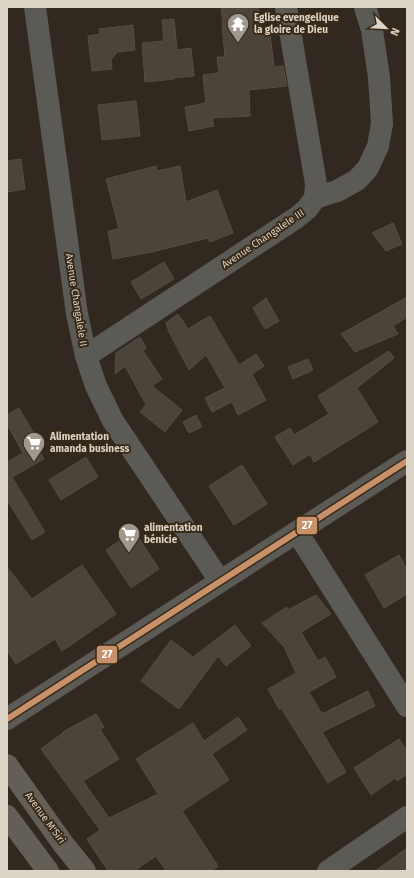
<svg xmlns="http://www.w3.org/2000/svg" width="414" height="878" viewBox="0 0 414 878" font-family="'Fira Sans',sans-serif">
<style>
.building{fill:#4b443a;stroke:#534d44}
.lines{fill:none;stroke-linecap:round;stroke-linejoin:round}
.minor{stroke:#5c5a55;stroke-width:22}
.highway{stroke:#635f56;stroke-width:22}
.bus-1-casing{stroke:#392a17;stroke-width:9}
.bus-1{stroke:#c7916a;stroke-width:6}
.labels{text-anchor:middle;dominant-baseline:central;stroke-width:4;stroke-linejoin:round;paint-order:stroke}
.poi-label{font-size:10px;font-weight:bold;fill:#ddd4c8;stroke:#392a17;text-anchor:start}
.street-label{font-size:10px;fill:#ddd4c8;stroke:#392a17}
.line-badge{stroke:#392a17;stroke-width:1.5}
.badge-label{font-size:11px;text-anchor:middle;font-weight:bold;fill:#fff}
</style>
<rect width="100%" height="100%" fill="#31291f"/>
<g class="building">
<path d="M229,7H258L261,35L270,34L274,67L283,66L287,86L249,90L250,116L212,118L214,126L189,131L185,107L206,103L203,75L219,73L217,57H225L222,26H223L221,8Z"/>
<path d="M174,19L177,50L191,48L194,76L174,78V79L145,82L142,43L164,41L162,20Z"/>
<path d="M133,25L135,50L117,52L111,60L112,69L92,71L88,36L100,34L99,29Z"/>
<path d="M136,101L140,136L102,140L98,105Z"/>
<path d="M21,159L25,189L7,192V161Z"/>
<path d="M156,166L157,171L180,166L186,202L217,190L233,233L210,242L208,238L152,252L113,259L108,231L119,229L106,179Z"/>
<path d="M393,223L402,244L386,251L372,233Z"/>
<path d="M164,262L174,279L141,299L131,282Z"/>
<path d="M407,297V317L393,326L398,334L355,352L341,334Z"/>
<path d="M266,298L279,321L265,329L253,308Z"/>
<path d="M178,314L188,329L210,316L239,365L256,354L264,366L252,374L266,400L238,415L232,402L212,412L205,398L225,388L206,355L189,370L169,332L166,323Z"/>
<path d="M140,337L146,348L143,351L162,379L152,386L182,410L165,432L140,412L146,405L125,366L115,374L116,353Z"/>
<path d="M389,351L394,358L357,388L378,422L314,462L310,454L293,465L275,437L290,428L294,435L329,414L318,396Z"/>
<path d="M308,359L313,370L293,379L288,367Z"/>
<path d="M19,408L34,434L31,436L44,459L12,477L45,532L32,540L7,500V462L23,453L7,424V415Z"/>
<path d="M196,415L202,427L189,433L183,422Z"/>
<path d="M86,457L98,477L61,500L49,480Z"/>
<path d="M242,465L267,504L234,525L209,486Z"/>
<path d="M134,531L159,569L131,588L106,550Z"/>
<path d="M399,555L407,570V594L384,608L365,575Z"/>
<path d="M82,565L116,614L62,651L55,639L16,664L7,650V567L32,599Z"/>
<path d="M316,595L331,614L301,632L318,661L325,657L336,677L309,692L322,714L368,691L375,706L322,732L346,772L328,783L281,708L279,709L268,689L296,673L284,647L262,623L287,607L288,610Z"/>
<path d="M235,625L251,646L226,666L218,656L179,709L141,681L171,640L193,657Z"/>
<path d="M96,714L104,727L100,729L119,759L83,781L109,818L158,794L136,759L193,723L204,741L238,717L247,730L212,754L229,780L182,811L218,866L211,871H166L156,856L134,871H108L87,839L100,830L41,749L63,733V732Z"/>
<path d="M399,739L407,751V774L397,781L395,778L371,795L354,768Z"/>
<path d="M407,848V871H375Z"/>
</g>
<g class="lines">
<g class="minor">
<path d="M35,7L77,314L86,356L96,386L113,421L220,581"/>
<path d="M315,198L337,191L357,180L368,168L378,146L382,124L379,77L372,30L365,7"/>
<path d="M86,356L296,218L307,209L315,198L316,184L286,7"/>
<path d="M297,532L407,706"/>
<path d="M7,719L407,461"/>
<path d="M328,871L407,817"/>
</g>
<g class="highway">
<path d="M7,765L64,845L85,871"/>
<path d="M7,816L48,871"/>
</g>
<g class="bus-1-casing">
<path id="bus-1" d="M7,719L407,461"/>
</g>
<use href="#bus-1" class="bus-1"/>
</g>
<defs>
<g id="temple-pin" transform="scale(1.15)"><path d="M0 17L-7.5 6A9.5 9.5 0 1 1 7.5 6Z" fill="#a1988d" stroke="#392a17"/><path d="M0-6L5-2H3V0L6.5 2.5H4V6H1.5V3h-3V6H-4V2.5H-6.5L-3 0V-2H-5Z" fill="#fff"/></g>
<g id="supermarket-pin" transform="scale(1.15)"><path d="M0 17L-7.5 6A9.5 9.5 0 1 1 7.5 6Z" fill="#a1988d" stroke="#392a17"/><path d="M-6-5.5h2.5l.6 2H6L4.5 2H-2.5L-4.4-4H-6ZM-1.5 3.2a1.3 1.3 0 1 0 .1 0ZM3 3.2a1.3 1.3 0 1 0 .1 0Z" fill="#fff"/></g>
</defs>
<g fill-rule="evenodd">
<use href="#temple-pin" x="238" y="24"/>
<use href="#supermarket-pin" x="34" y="443"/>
<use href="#supermarket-pin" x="129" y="534"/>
</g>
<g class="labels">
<g class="poi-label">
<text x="254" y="18">Eglise evengelique<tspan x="254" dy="12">la gloire de Dieu</tspan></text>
<text x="50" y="437">Alimentation<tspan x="50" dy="12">amanda business</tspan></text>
<text x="144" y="528">alimentation<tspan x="144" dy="12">bénicie</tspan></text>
</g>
<g class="street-label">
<text transform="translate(263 239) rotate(-34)">Avenue Changalele III</text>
<text transform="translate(76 300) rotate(81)">Avenue Changalele II</text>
<text transform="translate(45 818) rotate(54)">Avenue M'Siri</text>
</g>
</g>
<g class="line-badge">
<rect x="296" y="516" width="22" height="19" rx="4" fill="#c7916a"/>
<rect x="96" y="645" width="22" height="19" rx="4" fill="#c7916a"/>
</g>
<g class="badge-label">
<text x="307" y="529">27</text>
<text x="107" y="658">27</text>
</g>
<rect width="414" height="878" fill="none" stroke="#ddd4c8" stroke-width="16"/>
<g transform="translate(386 28) rotate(114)" stroke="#392a17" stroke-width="3" paint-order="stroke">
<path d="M0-3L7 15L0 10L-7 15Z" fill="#ddd4c8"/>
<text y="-6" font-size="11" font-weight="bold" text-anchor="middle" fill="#ddd4c8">N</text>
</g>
</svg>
